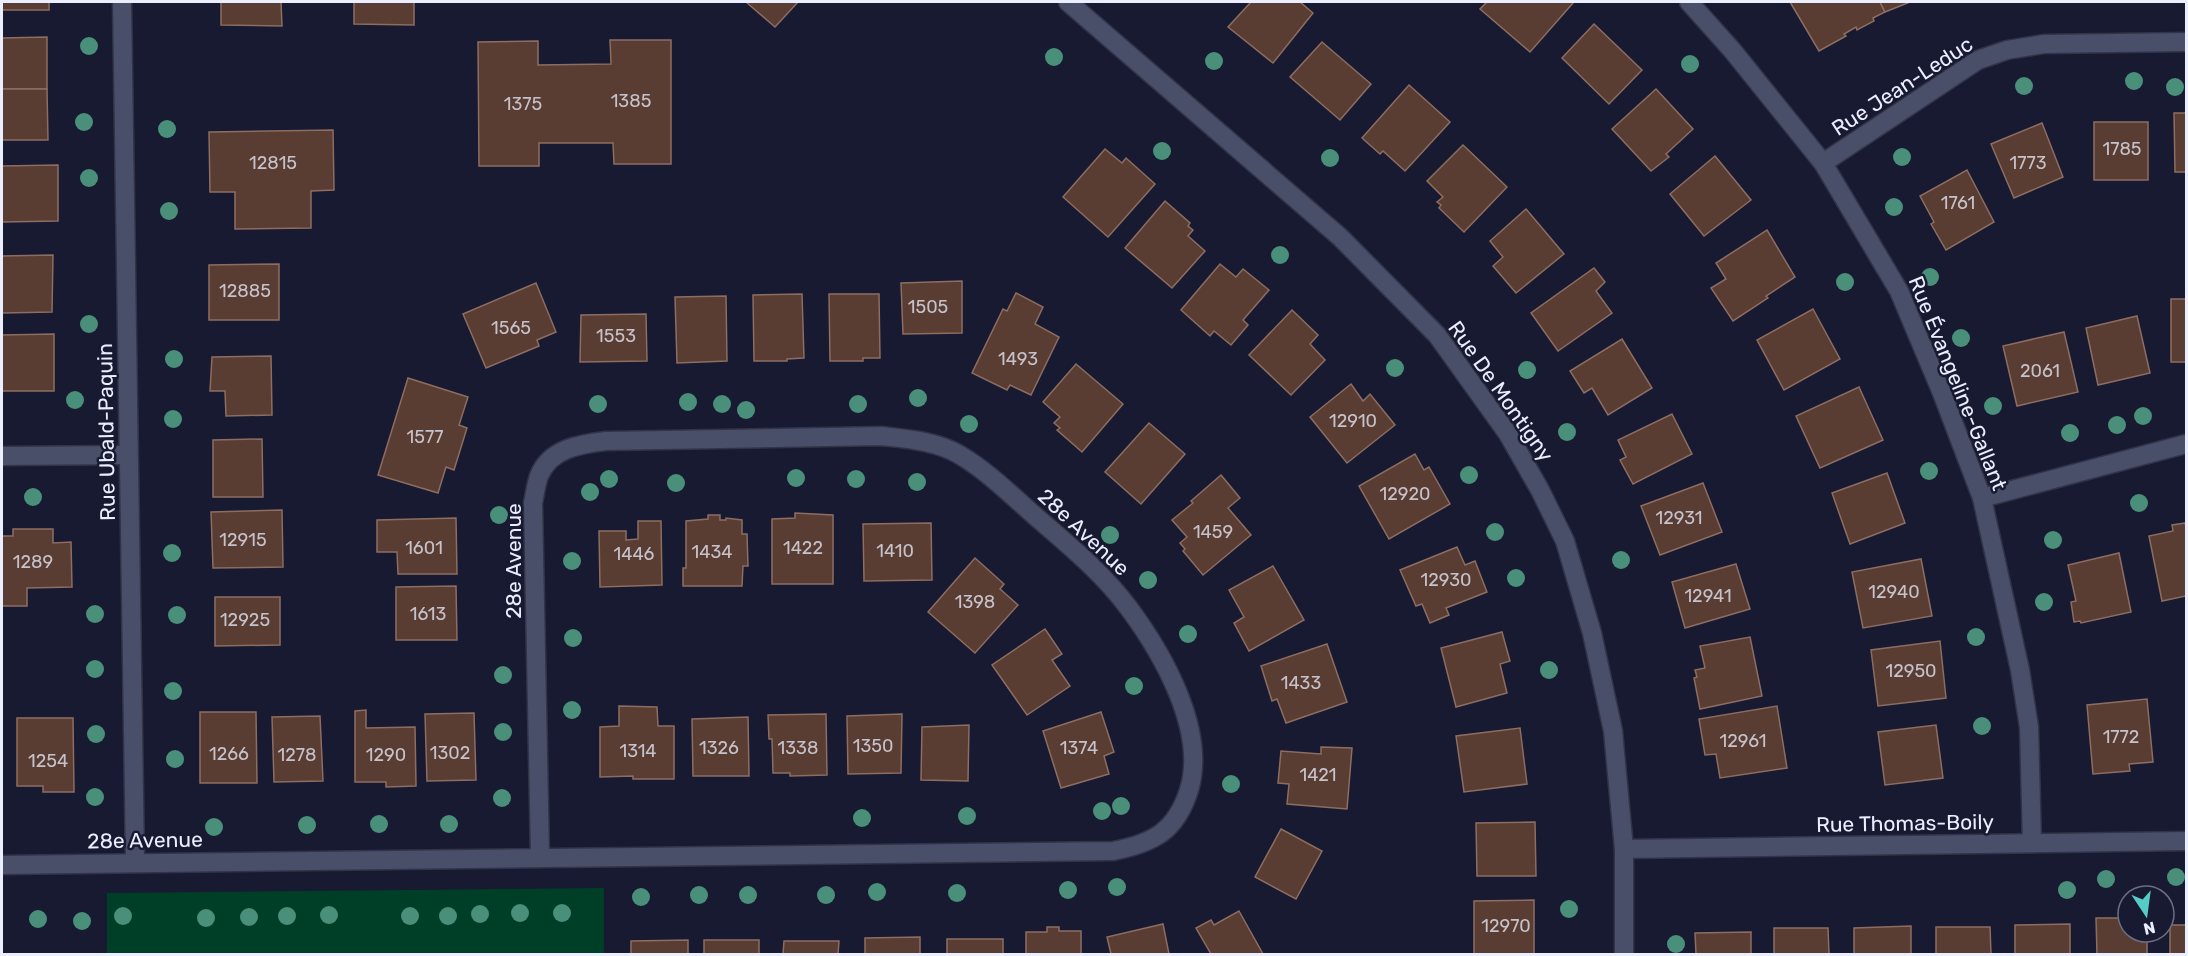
<svg xmlns="http://www.w3.org/2000/svg" width="2188" height="956" viewBox="0 0 2188 956" font-family="Rubik,sans-serif">
<style>
.green{fill:#003f27}
.building{fill:#593c32;stroke:#8d6d62;stroke-width:1.5}
.lines{fill:none;stroke-linecap:round;stroke-linejoin:round}
.street-casing{stroke:#323346;stroke-width:21}
.street{stroke:#494e69;stroke-width:18}
.tree{fill:#4a8f79}
.labels{text-anchor:middle;dominant-baseline:central;stroke-width:5;stroke-linejoin:round;paint-order:stroke}
.number-label{font-size:18px;fill:#c6c2cb}
.street-label{font-size:21px;fill:#eaeefe;stroke:#171a31}
</style>
<rect width="100%" height="100%" fill="#171a31"/>
<path class="green" d="M604,888V954H107V893Z"/>
<g class="building">
<rect x="2" y="2" width="47" height="8"/>
<path d="M221,2H414V25L354,24V2H281L282,26L221,25Z"/>
<path d="M746,2H798L775,27Z"/>
<path d="M1251,2H1300L1313,13L1273,63L1228,27Z"/>
<path d="M1487,2H1572L1573,3L1530,52L1480,9Z"/>
<path d="M1790,2H1880L1885,12L1873,18L1874,21L1857,30L1856,27L1844,34L1846,36L1819,51Z"/>
<path d="M1880,2H1910L1885,12Z"/>
<path d="M1594,24L1642,70L1609,104L1562,58Z"/>
<path d="M47,37V89H2V38Z"/>
<path d="M610,40H671V164H614L613,143H539V166H479L478,42L538,41V65L611,64Z"/>
<path d="M1322,42L1371,84L1340,120L1290,77Z"/>
<path d="M1409,85L1450,122L1405,171L1383,151L1380,154L1362,138Z"/>
<path d="M2,89H47L48,140H2Z"/>
<path d="M1656,89L1693,129L1666,154L1669,157L1651,171L1612,129Z"/>
<path d="M2174,113H2186V172H2175Z"/>
<rect x="2094" y="122" width="54" height="58"/>
<path d="M2042,123L2063,177L2014,198L1991,144Z"/>
<path d="M333,130L334,190L311,191V228L235,229V192H210L209,132Z"/>
<path d="M1463,145L1507,187L1464,232L1439,208L1441,205L1437,202L1443,197L1427,181Z"/>
<path d="M1105,149L1122,163L1126,158L1155,184L1108,237L1063,197Z"/>
<path d="M1715,156L1751,200L1704,236L1670,194Z"/>
<path d="M58,165V221L2,222V166Z"/>
<path d="M1967,170L1994,222L1946,250L1931,224L1934,222L1920,196Z"/>
<path d="M1165,201L1190,223L1188,226L1193,230L1188,236L1205,251L1172,288L1125,248Z"/>
<path d="M1526,209L1564,254L1516,293L1493,266L1503,257L1490,241Z"/>
<path d="M1767,230L1795,277L1766,296L1768,298L1733,321L1711,288L1726,279L1716,263Z"/>
<path d="M53,255L52,312L2,313V256Z"/>
<path d="M279,264V320H209V265Z"/>
<path d="M1220,264L1236,277L1243,269L1269,290L1243,320L1248,325L1231,345L1214,331L1210,336L1181,310Z"/>
<path d="M1594,268L1605,282L1596,291L1612,313L1558,351L1531,313Z"/>
<path d="M962,281V333L903,334L901,283Z"/>
<path d="M536,283L556,332L537,340L539,346L486,368L463,314Z"/>
<path d="M1016,293L1043,307L1035,324L1059,337L1031,395L1010,385L1007,390L972,373L1003,309L1007,311Z"/>
<path d="M802,294L804,358L787,359V361H754L753,295Z"/>
<path d="M829,294H879L880,358H863V361H830Z"/>
<path d="M726,296L727,361L677,363L675,297Z"/>
<rect x="2171" y="299" width="15" height="63"/>
<path d="M1813,309L1840,359L1784,390L1757,340Z"/>
<path d="M1292,310L1318,335L1310,344L1325,360L1291,395L1249,355Z"/>
<path d="M646,314L647,361L580,362L581,315Z"/>
<path d="M2137,316L2150,373L2098,385L2086,328Z"/>
<path d="M2064,332L2078,392L2017,406L2003,346Z"/>
<path d="M54,334V391H2V335Z"/>
<path d="M1622,339L1652,388L1608,415L1592,388L1584,393L1570,371Z"/>
<path d="M271,356L272,415L226,416L225,391H210L212,357Z"/>
<path d="M1076,364L1123,404L1082,452L1057,430L1060,428L1054,423L1060,417L1043,402Z"/>
<path d="M408,378L468,397L459,425L467,428L454,470L446,467L438,493L378,475Z"/>
<path d="M1351,384L1363,401L1370,394L1395,425L1347,463L1310,417Z"/>
<path d="M1859,387L1883,440L1820,468L1796,416Z"/>
<path d="M1672,414L1692,454L1633,484L1620,460L1626,457L1618,440Z"/>
<path d="M1149,423L1185,454L1141,504L1105,472Z"/>
<path d="M262,439L263,497H213V440Z"/>
<path d="M1415,454L1424,470L1429,467L1450,504L1389,539L1359,486Z"/>
<path d="M1887,473L1905,523L1850,544L1832,493Z"/>
<path d="M1221,475L1240,498L1228,508L1251,535L1203,575L1183,551L1185,549L1180,543L1187,537L1172,520L1193,503L1191,501Z"/>
<path d="M1703,483L1722,532L1660,555L1641,506Z"/>
<path d="M282,510L283,567L213,568L211,512Z"/>
<path d="M795,513L833,515V584H772V519L795,518Z"/>
<path d="M708,515H720V520H726V518L742,520V534H747L748,566H743L742,586H683V568H686V521L708,519Z"/>
<path d="M456,518L457,574H398L397,552H377V520Z"/>
<path d="M638,521H661L662,585L600,587L599,531H626V540L638,539Z"/>
<path d="M931,523L932,580L864,581L863,524Z"/>
<path d="M2185,523L2186,527V596L2162,601L2149,536L2173,531L2172,525Z"/>
<path d="M13,529H53V543L71,542L72,587L27,588V606H2V536H13Z"/>
<path d="M1457,547L1465,565L1475,561L1487,592L1446,608L1449,615L1430,623L1422,604L1416,606L1400,570Z"/>
<path d="M2119,553L2131,612L2081,623L2080,621L2074,622L2071,602L2076,601L2068,565Z"/>
<path d="M975,558L1004,584L1000,589L1018,605L975,653L928,612Z"/>
<path d="M1921,559L1932,616L1863,628L1852,572Z"/>
<path d="M1736,564L1750,609L1685,628L1672,582Z"/>
<path d="M1273,566L1304,620L1249,651L1234,623L1244,617L1229,590Z"/>
<path d="M456,586L457,640H396V587Z"/>
<path d="M215,597H280V645L215,646Z"/>
<path d="M1045,629L1062,654L1052,660L1070,686L1027,715L992,665Z"/>
<path d="M1502,632L1510,661L1500,664L1507,693L1456,707L1441,648Z"/>
<path d="M1750,637L1762,696L1700,709L1694,678L1697,677L1695,670L1705,668L1700,646Z"/>
<path d="M1940,641L1946,698L1878,706L1871,650Z"/>
<path d="M1327,644L1347,702L1286,723L1277,699L1272,701L1261,666Z"/>
<path d="M2147,699L2153,762L2129,764L2130,771L2093,774L2087,705Z"/>
<path d="M619,706L657,707L658,726H674V779H633V776L600,777V727L619,726Z"/>
<path d="M1777,706L1787,768L1720,778L1716,754L1705,755L1699,719Z"/>
<path d="M366,710V728L415,727L416,786L386,787V782H355V711Z"/>
<path d="M200,712H256L257,783H200Z"/>
<path d="M1101,712L1114,752L1104,756L1109,774L1061,788L1043,731Z"/>
<path d="M474,713L476,780L427,781L425,714Z"/>
<path d="M826,714L827,775L790,776V773H773L772,739H769L768,715Z"/>
<path d="M902,714L901,773L848,774L847,716Z"/>
<path d="M320,716L323,781L274,782L272,717Z"/>
<path d="M748,717L749,776H693L692,719Z"/>
<path d="M17,718H73L74,792H43V786H17Z"/>
<path d="M969,725L968,781L921,780L922,727Z"/>
<path d="M1936,725L1943,778L1885,785L1878,732Z"/>
<path d="M1520,728L1527,784L1464,792L1456,736Z"/>
<path d="M1321,747L1352,748L1347,809L1287,804L1289,784L1278,783L1281,751L1321,754Z"/>
<path d="M1535,822L1536,876H1477L1476,823Z"/>
<path d="M1281,829L1322,851L1296,899L1255,877Z"/>
<path d="M1534,900V954H1474V901Z"/>
<path d="M1239,911L1263,954H1211L1196,928L1211,920L1214,925Z"/>
<path d="M2096,918H2128V932H2147V954H2097Z"/>
<path d="M1163,924L1169,954H1111L1107,937Z"/>
<path d="M2070,924V954H2015V925Z"/>
<rect x="2170" y="925" width="16" height="29"/>
<path d="M1911,926V954H1854V928Z"/>
<path d="M1047,927H1059V931H1081V954H1026V932H1047Z"/>
<path d="M1936,927H1990L1991,954H1936Z"/>
<path d="M1774,928H1828L1829,954H1774Z"/>
<path d="M1751,932V954H1696L1695,933Z"/>
<path d="M920,937V954H865V938Z"/>
<rect x="947" y="939" width="56" height="15"/>
<path d="M688,940V954H631V941Z"/>
<rect x="704" y="940" width="55" height="14"/>
<path d="M784,941H839L838,954H783Z"/>
</g>
<g class="lines">
<g class="street-casing">
<g id="street">
<path d="M122,2L135,862"/>
<path d="M1068,2L1340,237L1437,335L1508,434L1540,490L1565,541L1592,633L1613,731L1624,849V954"/>
<path d="M1689,2L1732,50L1823,163L1899,291L1942,393L1982,498L2020,670L2029,727L2032,843"/>
<path d="M1823,163L1978,60L2007,50L2044,44L2186,42"/>
<path d="M2,456L128,455"/>
<path d="M1982,498L2186,444"/>
<path d="M1624,849L2186,841"/>
<path d="M2,865L1113,851C1154,843 1176,831 1189,790C1207,731 1163,654 1128,607C1102,572 1066,543 1034,515C1010,494 987,471 960,455C937,441 907,439 881,436L606,441C581,444 550,448 539,476C536,484 535,494 533,503L540,856"/>
</g>
</g>
<use href="#street" class="street"/>
</g>
<g class="tree">
<circle cx="89" cy="46" r="9"/>
<circle cx="1054" cy="57" r="9"/>
<circle cx="1214" cy="61" r="9"/>
<circle cx="1690" cy="64" r="9"/>
<circle cx="2134" cy="81" r="9"/>
<circle cx="2024" cy="86" r="9"/>
<circle cx="2175" cy="87" r="9"/>
<circle cx="84" cy="122" r="9"/>
<circle cx="167" cy="129" r="9"/>
<circle cx="1162" cy="151" r="9"/>
<circle cx="1902" cy="157" r="9"/>
<circle cx="1330" cy="158" r="9"/>
<circle cx="89" cy="178" r="9"/>
<circle cx="1894" cy="207" r="9"/>
<circle cx="169" cy="211" r="9"/>
<circle cx="1280" cy="255" r="9"/>
<circle cx="1930" cy="277" r="9"/>
<circle cx="1845" cy="282" r="9"/>
<circle cx="89" cy="324" r="9"/>
<circle cx="1961" cy="338" r="9"/>
<circle cx="174" cy="359" r="9"/>
<circle cx="1395" cy="368" r="9"/>
<circle cx="1527" cy="370" r="9"/>
<circle cx="918" cy="398" r="9"/>
<circle cx="75" cy="400" r="9"/>
<circle cx="688" cy="402" r="9"/>
<circle cx="598" cy="404" r="9"/>
<circle cx="722" cy="404" r="9"/>
<circle cx="858" cy="404" r="9"/>
<circle cx="1993" cy="406" r="9"/>
<circle cx="746" cy="410" r="9"/>
<circle cx="2143" cy="416" r="9"/>
<circle cx="173" cy="419" r="9"/>
<circle cx="969" cy="424" r="9"/>
<circle cx="2117" cy="425" r="9"/>
<circle cx="1567" cy="432" r="9"/>
<circle cx="2070" cy="433" r="9"/>
<circle cx="1929" cy="471" r="9"/>
<circle cx="1469" cy="475" r="9"/>
<circle cx="796" cy="478" r="9"/>
<circle cx="609" cy="479" r="9"/>
<circle cx="856" cy="479" r="9"/>
<circle cx="917" cy="482" r="9"/>
<circle cx="676" cy="483" r="9"/>
<circle cx="590" cy="492" r="9"/>
<circle cx="33" cy="497" r="9"/>
<circle cx="2139" cy="503" r="9"/>
<circle cx="499" cy="515" r="9"/>
<circle cx="1495" cy="532" r="9"/>
<circle cx="1110" cy="535" r="9"/>
<circle cx="2053" cy="540" r="9"/>
<circle cx="172" cy="553" r="9"/>
<circle cx="1621" cy="560" r="9"/>
<circle cx="572" cy="561" r="9"/>
<circle cx="1516" cy="578" r="9"/>
<circle cx="1148" cy="580" r="9"/>
<circle cx="2044" cy="602" r="9"/>
<circle cx="95" cy="614" r="9"/>
<circle cx="177" cy="615" r="9"/>
<circle cx="1188" cy="634" r="9"/>
<circle cx="1976" cy="637" r="9"/>
<circle cx="573" cy="638" r="9"/>
<circle cx="95" cy="669" r="9"/>
<circle cx="1549" cy="670" r="9"/>
<circle cx="503" cy="675" r="9"/>
<circle cx="1134" cy="686" r="9"/>
<circle cx="173" cy="691" r="9"/>
<circle cx="572" cy="710" r="9"/>
<circle cx="1982" cy="726" r="9"/>
<circle cx="503" cy="732" r="9"/>
<circle cx="96" cy="734" r="9"/>
<circle cx="175" cy="759" r="9"/>
<circle cx="1231" cy="784" r="9"/>
<circle cx="95" cy="797" r="9"/>
<circle cx="502" cy="798" r="9"/>
<circle cx="1121" cy="806" r="9"/>
<circle cx="1102" cy="811" r="9"/>
<circle cx="967" cy="816" r="9"/>
<circle cx="862" cy="818" r="9"/>
<circle cx="379" cy="824" r="9"/>
<circle cx="449" cy="824" r="9"/>
<circle cx="307" cy="825" r="9"/>
<circle cx="214" cy="827" r="9"/>
<circle cx="2176" cy="877" r="9"/>
<circle cx="2106" cy="879" r="9"/>
<circle cx="1117" cy="887" r="9"/>
<circle cx="1068" cy="890" r="9"/>
<circle cx="2067" cy="890" r="9"/>
<circle cx="877" cy="892" r="9"/>
<circle cx="957" cy="893" r="9"/>
<circle cx="699" cy="895" r="9"/>
<circle cx="748" cy="895" r="9"/>
<circle cx="826" cy="895" r="9"/>
<circle cx="641" cy="897" r="9"/>
<circle cx="1569" cy="909" r="9"/>
<circle cx="520" cy="913" r="9"/>
<circle cx="562" cy="913" r="9"/>
<circle cx="480" cy="914" r="9"/>
<circle cx="329" cy="915" r="9"/>
<circle cx="123" cy="916" r="9"/>
<circle cx="287" cy="916" r="9"/>
<circle cx="410" cy="916" r="9"/>
<circle cx="448" cy="916" r="9"/>
<circle cx="249" cy="917" r="9"/>
<circle cx="206" cy="918" r="9"/>
<circle cx="38" cy="919" r="9"/>
<circle cx="82" cy="921" r="9"/>
<circle cx="1676" cy="944" r="9"/>
</g>
<g class="labels">
<g class="number-label">
<text x="631" y="101">1385</text>
<text x="523" y="104">1375</text>
<text x="2122" y="149">1785</text>
<text x="273" y="163">12815</text>
<text x="2028" y="163">1773</text>
<text x="1958" y="203">1761</text>
<text x="245" y="291">12885</text>
<text x="928" y="307">1505</text>
<text x="511" y="328">1565</text>
<text x="616" y="336">1553</text>
<text x="1018" y="359">1493</text>
<text x="2040" y="371">2061</text>
<text x="1353" y="421">12910</text>
<text x="425" y="437">1577</text>
<text x="1405" y="494">12920</text>
<text x="1679" y="518">12931</text>
<text x="1213" y="532">1459</text>
<text x="243" y="540">12915</text>
<text x="424" y="548">1601</text>
<text x="803" y="548">1422</text>
<text x="895" y="551">1410</text>
<text x="712" y="552">1434</text>
<text x="634" y="554">1446</text>
<text x="33" y="562">1289</text>
<text x="1446" y="580">12930</text>
<text x="1894" y="592">12940</text>
<text x="1708" y="596">12941</text>
<text x="975" y="602">1398</text>
<text x="428" y="614">1613</text>
<text x="245" y="620">12925</text>
<text x="1911" y="671">12950</text>
<text x="1301" y="683">1433</text>
<text x="2121" y="737">1772</text>
<text x="1743" y="741">12961</text>
<text x="873" y="746">1350</text>
<text x="719" y="748">1326</text>
<text x="798" y="748">1338</text>
<text x="1079" y="748">1374</text>
<text x="638" y="751">1314</text>
<text x="450" y="753">1302</text>
<text x="229" y="754">1266</text>
<text x="297" y="755">1278</text>
<text x="386" y="755">1290</text>
<text x="48" y="761">1254</text>
<text x="1318" y="775">1421</text>
<text x="1506" y="926">12970</text>
</g>
<g class="street-label">
<text transform="translate(1902 86) rotate(-33)">Rue Jean-Leduc</text>
<text transform="translate(1958 383) rotate(68)">Rue Évangeline-Gallant</text>
<text transform="translate(1501 391) rotate(55)">Rue De Montigny</text>
<text transform="translate(106 432) rotate(-91)">Rue Ubald-Paquin</text>
<text transform="translate(1084 532) rotate(43)">28e Avenue</text>
<text transform="translate(513 561) rotate(-90)">28e Avenue</text>
<text transform="translate(1905 823) rotate(-1)">Rue Thomas-Boily</text>
<text transform="translate(145 840) rotate(-1)">28e Avenue</text>
</g>
</g>
<rect width="2188" height="956" fill="none" stroke="#eaeefe" stroke-width="6"/>
<g transform="translate(2146 914) rotate(167)"><circle r="28" fill="#171a31" stroke="#6b6f83" stroke-width="1.5"/>
<path d="M0-4.5L10 22L0 15L-10 22Z" fill="#55cdc6"/>
<text y="-9" font-size="16" font-weight="bold" text-anchor="middle" fill="#eaeefe">N</text>
</g>
</svg>
